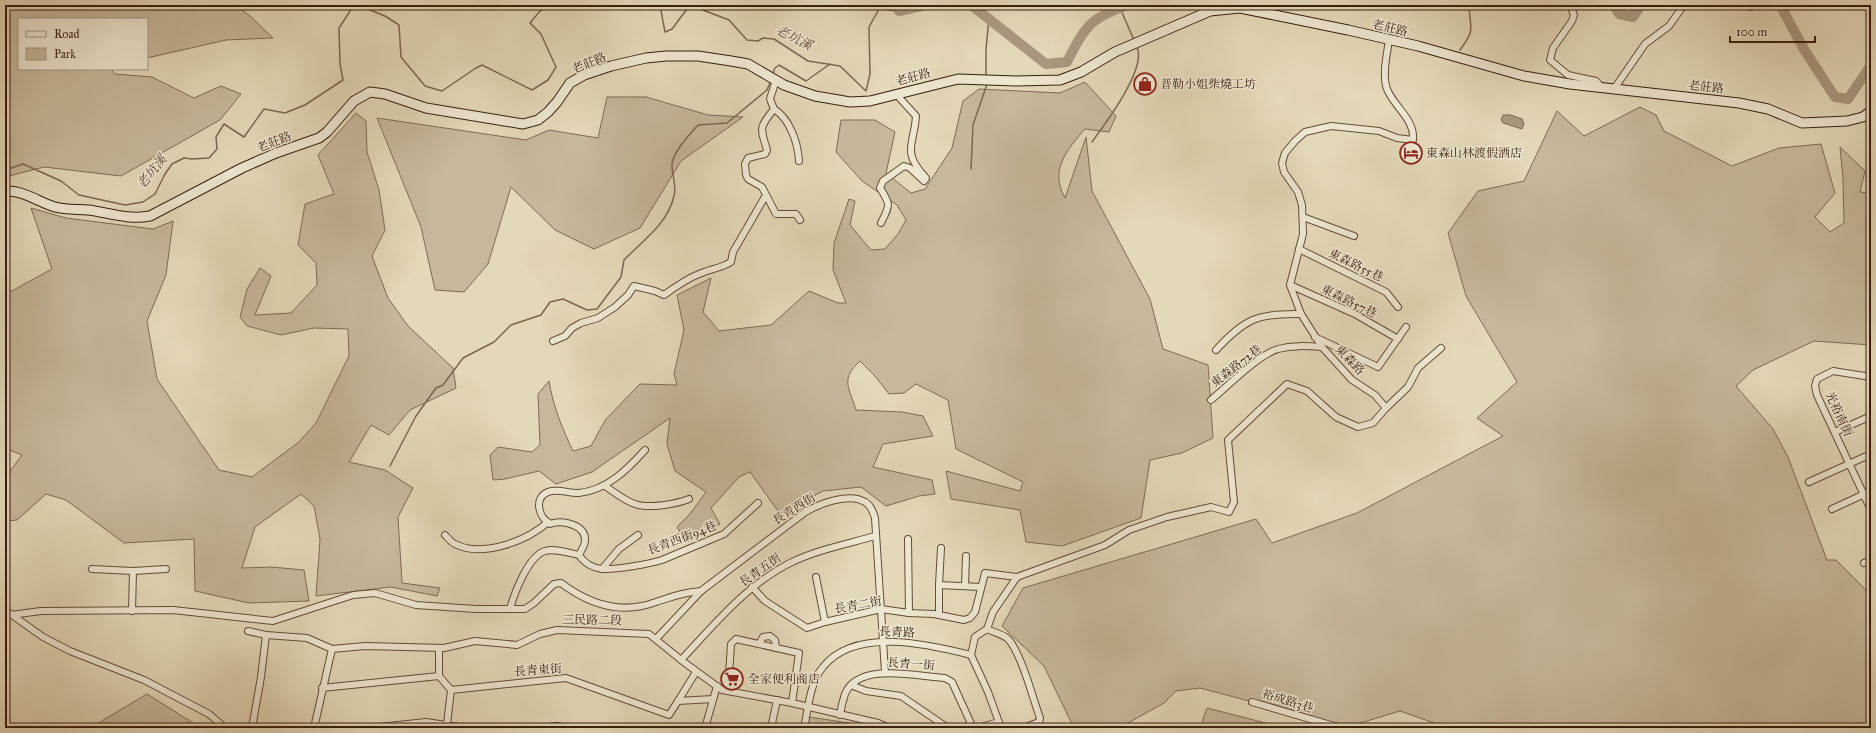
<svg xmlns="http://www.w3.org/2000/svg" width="1876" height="733" viewBox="0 0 1876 733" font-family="'IM FELL Great Primer','Noto Serif TC',serif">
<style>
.green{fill:#c6b89b;stroke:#7f6a55}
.water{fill:#a9987f;stroke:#7c6752}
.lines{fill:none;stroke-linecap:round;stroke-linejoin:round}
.stream{stroke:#7c6752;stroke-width:1.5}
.river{stroke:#a9987f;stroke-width:10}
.street-casing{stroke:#634c39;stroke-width:8}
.secondary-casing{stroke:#381d0f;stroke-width:11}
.street{stroke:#ede6d1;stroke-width:6}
.secondary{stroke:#ede6d1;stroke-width:9}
.labels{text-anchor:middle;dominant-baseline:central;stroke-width:3;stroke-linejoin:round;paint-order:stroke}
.street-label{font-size:12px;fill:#381d0f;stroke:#ede6d1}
.poi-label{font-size:12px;fill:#381d0f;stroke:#ede6d1;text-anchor:start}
.water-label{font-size:13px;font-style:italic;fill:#604836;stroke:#ede6d1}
</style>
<rect width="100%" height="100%" fill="#e3d8b8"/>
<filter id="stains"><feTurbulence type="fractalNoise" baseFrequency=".005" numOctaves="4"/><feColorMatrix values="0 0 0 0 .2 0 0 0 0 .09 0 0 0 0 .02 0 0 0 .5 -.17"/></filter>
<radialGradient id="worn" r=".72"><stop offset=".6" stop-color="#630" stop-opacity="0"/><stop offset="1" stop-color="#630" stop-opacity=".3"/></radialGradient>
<g class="green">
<path d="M5,5H235L250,16L273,38L226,40L147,58V19H19V69H111L115,74L152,77L194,98L221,86L241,94L220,120L121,176L44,167L5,177Z"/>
<path d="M1085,82L1116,116L1109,132L1085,129C1067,150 1049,170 1065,198L1086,137L1092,191L1150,299L1163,349L1208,365L1213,438L1182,453L1150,460L1141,518L1062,546L1026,542L1020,510L951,499L946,471L1020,491L1023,482L956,449L948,400L916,384L904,393L889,394L875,376L860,361C840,379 849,387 856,410L902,412L923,416L933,436L883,444L873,467L932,480L935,494L919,496L886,506L861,487L823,491L780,514L750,472L739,477L711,508L720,524L686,542L677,527L689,515L706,492L675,471L667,444L670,418L592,472L556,484L539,471L505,479L493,480L490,455L498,447L532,452L540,445L538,394L549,381C553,406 562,428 573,451L591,446L606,419L640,384L677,385L674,374L684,330L677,295L711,278L703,312L719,331L771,325L809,291L838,303H846L833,270L834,243L849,199L855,201L850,225L871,250L885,249L898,234L906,220L897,205L862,181L836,152L841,120H875L895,132L886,173L911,193L925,189L952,148L963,101L979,89L1060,93Z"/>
<path d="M607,97H646L708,115L743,117L681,161L640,228L594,249L555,230L511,187L488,264L464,292L435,290L421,227L377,118L526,140L549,130L598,138Z"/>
<path d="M1640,107L1656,115L1664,131L1732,166L1779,148L1821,144L1835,193L1815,217L1830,232L1844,223L1843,179L1840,147L1865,171L1860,192L1871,193V345L1814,341L1753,370L1736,386L1773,429L1788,457L1827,560H1836L1871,595V728H1448L1400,711L1347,727L1200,688L1176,691L1164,703L1119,728H1074L1044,666L1002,626L1023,588L1256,519L1272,543L1357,513L1503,436L1477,418L1517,382L1466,296L1448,233L1478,191L1524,181L1557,111L1584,136Z"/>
<path d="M356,113L366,121L367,152L379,190L385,230L372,256L388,298L408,326L453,368L456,388L410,410L389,435L371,425L349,462L385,470L413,488L398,517L402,583L440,588L437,596L391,587L316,596L320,539L314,506L301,494L255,527L242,568L271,567L304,570L309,601L249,603L195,591L194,539L124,543L66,500L46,494L17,520L5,521V478L22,455L5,448V292L8,293L52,269L31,208L66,218L153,229L173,221L166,275L147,321L157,379L219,470L252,477L299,442L316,423L349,356L348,329L314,328L281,335L247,326L240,317L247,289L260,268L271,276L255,315L291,313L317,285L316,263L298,245L305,204L334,194L318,155Z"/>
<path d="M147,694L201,728H90Z"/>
<path d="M1207,708L1285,728H1200Z"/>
<path d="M809,717L883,728H806Z"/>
</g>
<path class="water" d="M1503,115H1511L1522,119L1524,124L1522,129L1503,123L1501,120Z"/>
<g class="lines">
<g class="stream">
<path d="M358,5L385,16L399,25L401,57L425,86L442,91L476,68L482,65L532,90L548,80L556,67L541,34L530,23L540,11L551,5"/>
<path d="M660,5L665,32L672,29L687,9L695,7L729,20L747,40L758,41L763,38L774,39L808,61L840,66L866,91L870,74L869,27L879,9L899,11"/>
<path d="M1120,8L1134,40"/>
<path d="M1460,50C1476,28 1470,30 1469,5"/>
<path d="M772,75L775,68L779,65L806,81L830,64"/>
<path d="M986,76V49L989,18"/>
<path d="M1092,142C1105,124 1147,69 1137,47"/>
<path d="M971,169L973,125L987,84"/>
<path d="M5,170L23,164L61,181L79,195L125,205L143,202L155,194L165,174L172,164L184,158L192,159L209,158L217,149L216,137L224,124L244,137L264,109L285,113L305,105L343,80L340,64L339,28L354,5"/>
<path d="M390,466L416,416L436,388L443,385L463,358L494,342L511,325L541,315L550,302L563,299L587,310L597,309L621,277L624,260C643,240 667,225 674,196C677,187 672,175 672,166C671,154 690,134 698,125L727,123L767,90L771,80"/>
</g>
<g class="river">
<path d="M971,5L1046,64L1067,62C1085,27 1089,18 1128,5"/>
<path d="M1613,5L1619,14L1633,17L1641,5"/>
<path d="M1780,5L1805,51L1835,97L1848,99L1871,65"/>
<path d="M899,11L926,5"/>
</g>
<g class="street-casing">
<g id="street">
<path d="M1570,5L1574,15L1572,21L1553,48L1550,60L1568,75L1596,81L1602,88"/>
<path d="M1750,5L1751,7"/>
<path d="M776,80L770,99L774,109C759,128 760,127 767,150L765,154L748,158L745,164L746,175L748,179L762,187L776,214H796L800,220"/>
<path d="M1614,89L1645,44L1669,26L1684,5"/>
<path d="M774,109C790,119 798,143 799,161"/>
<path d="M1303,217L1354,236"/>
<path d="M881,223C890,205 891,205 880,188L883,181L904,166L910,168L924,181L926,178C901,151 914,146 916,116L896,94"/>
<path d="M1299,249L1386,292L1398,307"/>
<path d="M1290,285L1355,314L1398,339"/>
<path d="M1315,337L1378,367L1406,327"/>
<path d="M553,341L565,336L572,328L581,323L598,318L615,307L628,295L634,286L655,291L664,295C675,287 686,279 699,274C710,269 722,268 731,262L733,252L766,195"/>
<path d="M1216,350C1245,319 1257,313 1301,314"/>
<path d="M1871,377L1833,371L1817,379L1815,386L1817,395L1871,510"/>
<path d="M1211,400C1228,386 1258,355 1278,349C1293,345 1307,346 1322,347"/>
<path d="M1386,408L1408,387L1418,368L1441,348"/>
<path d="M1835,432L1871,416"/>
<path d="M645,450C627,470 607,490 579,493C570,494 558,488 548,492C533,498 539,518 550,524C562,520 586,524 585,541C585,545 581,551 579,555C584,563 593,568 602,569C615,570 649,564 662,560L724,534L758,503"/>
<path d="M1809,482L1871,454"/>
<path d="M605,486C614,492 625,501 635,504C649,509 676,504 689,499"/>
<path d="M1832,509L1871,491"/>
<path d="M445,535C448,538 451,542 455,544C482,558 527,541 548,522"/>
<path d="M908,539L909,613"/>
<path d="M1864,563L1871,560"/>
<path d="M92,569L133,571L166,569"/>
<path d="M602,569L619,549L638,535"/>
<path d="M816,577L825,622L881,609L909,613L934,614L964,620L970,618L975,612L985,573L1017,577"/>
<path d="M939,585L941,548"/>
<path d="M965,586L966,556"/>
<path d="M752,587L765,601L807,628L825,622"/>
<path d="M510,609C514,594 528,556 545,551C554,548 569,553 579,555"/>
<path d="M5,610L43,637L70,651L144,680L209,714L225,728"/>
<path d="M132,611L133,571"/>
<path d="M11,615L41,611L173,610L273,621L353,595L375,593L416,605L476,609H525L534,603L554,584L561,583C590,605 621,615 656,602C671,597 684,592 701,591"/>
<path d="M939,615V585L981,587"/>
<path d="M987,629C993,632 1002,634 1007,638C1021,651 1033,699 1040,718L1039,722L1023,728"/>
<path d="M248,631L266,635L307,638L332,649L365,646L444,648L475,641L517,645L540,634L557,630L649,634L685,663L722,690L792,703L878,723L889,728"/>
<path d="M656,639L701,591L804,513C818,504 849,492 865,502C871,505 873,512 875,518L885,672"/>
<path d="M759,644L763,637L770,636L775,640L776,648"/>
<path d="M681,660C714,625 746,585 790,563C816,550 847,544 875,536"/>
<path d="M439,676L451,690L447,724"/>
<path d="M851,685L866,691L901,696L948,728"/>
<path d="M322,688L439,676V648"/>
<path d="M451,690L566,678L669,715L678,701L713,699"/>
<path d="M728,691L731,644L736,639L799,653L792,703"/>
<path d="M678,701L696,672"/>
<path d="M1252,702L1341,728"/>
<path d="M840,715C841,708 843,700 845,694C859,661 918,677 945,678L952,682L973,728"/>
<path d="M252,728L261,677L266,635"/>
<path d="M314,728L332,649"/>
<path d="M370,728L426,722L466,728"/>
<path d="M538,728L557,726L569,728"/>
<path d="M705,728L717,686"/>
<path d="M771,728L777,700"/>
<path d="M804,728C808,709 810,682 823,667C855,627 928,644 971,655"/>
<path d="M977,728L999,722"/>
<path d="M1001,728L988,692L971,655L975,637L987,629L993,612L1017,577L1105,545L1129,530L1167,517L1211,507L1229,512L1234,502L1228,440L1287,384L1307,391L1336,417L1358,427L1373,423L1386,408L1375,395L1352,380L1322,347L1301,314L1290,285L1303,234L1302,205L1298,192L1284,172L1282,163L1285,153L1295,141L1305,132L1331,126L1379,131L1397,138L1413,140C1415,119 1394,107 1387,89C1382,75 1387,54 1389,40"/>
</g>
</g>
<g class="secondary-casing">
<path id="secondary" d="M5,192C20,188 40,203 55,207C66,210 78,209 89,210C109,213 129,220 150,216L242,168L276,153L319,138L327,132L354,101L370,92L385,94L426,108L523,124L538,120L548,112L557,102L570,83L584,75L611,66L646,58L666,56H698L731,61L748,64L784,85L815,96L850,102L870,101L958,79L1016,81L1060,80L1081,72L1115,52L1210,11L1240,8L1348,30L1418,46L1524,76L1570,84L1739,103L1768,109L1802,123L1847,121L1863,117L1871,111"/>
</g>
<use href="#street" class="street"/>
<use href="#secondary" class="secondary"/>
</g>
<defs>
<g id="shop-ring" transform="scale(1.15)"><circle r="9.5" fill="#ede6d1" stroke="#8f2418" stroke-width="1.5"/><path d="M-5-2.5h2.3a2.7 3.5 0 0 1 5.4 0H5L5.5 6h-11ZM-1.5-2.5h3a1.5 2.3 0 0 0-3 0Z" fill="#8f2418"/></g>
<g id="hotel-ring" transform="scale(1.15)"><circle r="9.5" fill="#ede6d1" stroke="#8f2418" stroke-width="1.5"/><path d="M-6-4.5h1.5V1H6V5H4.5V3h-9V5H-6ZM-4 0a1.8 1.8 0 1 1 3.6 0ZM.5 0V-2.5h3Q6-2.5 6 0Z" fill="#8f2418"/></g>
<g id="supermarket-ring" transform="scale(1.15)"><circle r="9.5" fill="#ede6d1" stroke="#8f2418" stroke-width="1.5"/><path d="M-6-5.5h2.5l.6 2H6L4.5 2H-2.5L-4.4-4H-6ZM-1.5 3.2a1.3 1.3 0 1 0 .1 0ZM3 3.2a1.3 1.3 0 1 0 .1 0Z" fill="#8f2418"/></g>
</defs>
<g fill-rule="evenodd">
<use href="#shop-ring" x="1145" y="84"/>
<use href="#hotel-ring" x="1411" y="153"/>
<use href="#supermarket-ring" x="732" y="679"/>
</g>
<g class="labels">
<g class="street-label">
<text transform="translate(1390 28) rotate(13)">老莊路</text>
<text transform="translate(589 63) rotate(-22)">老莊路</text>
<text transform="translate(913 77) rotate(-15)">老莊路</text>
<text transform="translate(1706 87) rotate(6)">老莊路</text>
<text transform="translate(274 142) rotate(-21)">老莊路</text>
<text transform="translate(1356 265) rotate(26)">東森路55巷</text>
<text transform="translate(1349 301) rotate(26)">東森路57巷</text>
<text transform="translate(1350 360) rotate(46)">東森路</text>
<text transform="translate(1236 366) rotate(-38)">東森路72巷</text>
<text transform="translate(1839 414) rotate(65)">光裕南街</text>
<text transform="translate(794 509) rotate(-32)">長青西街</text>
<text transform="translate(682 538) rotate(-21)">長青西街94巷</text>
<text transform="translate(760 570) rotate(-35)">長青五街</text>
<text transform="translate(858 605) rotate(-10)">長青二街</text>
<text transform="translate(592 620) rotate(1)">三民路二段</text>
<text transform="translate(897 632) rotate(3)">長青路</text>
<text transform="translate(911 664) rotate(4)">長青一街</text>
<text transform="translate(538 670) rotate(-4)">長青東街</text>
<text transform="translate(1288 701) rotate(17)">裕成路3巷</text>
</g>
<g class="poi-label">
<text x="1160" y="84">普勒小姐柴燒工坊</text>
<text x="1426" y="153">東森山林渡假酒店</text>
<text x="748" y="679">全家便利商店</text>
</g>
<g class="water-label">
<text transform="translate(794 38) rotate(27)">老坑溪</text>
<text transform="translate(152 172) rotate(-51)">老坑溪</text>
</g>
</g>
<rect width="1876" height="733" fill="none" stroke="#e3d8b8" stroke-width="20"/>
<rect x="6" y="6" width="1864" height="721" fill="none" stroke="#381d0f" stroke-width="2"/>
<rect x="10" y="10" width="1856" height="713" fill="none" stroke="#381d0f"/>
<rect x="18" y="18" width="130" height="52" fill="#ede6d1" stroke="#a59683"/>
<rect x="26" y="31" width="20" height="6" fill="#ede6d1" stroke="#a59683"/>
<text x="54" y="38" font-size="12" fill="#381d0f">Road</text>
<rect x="26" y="48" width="20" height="12" fill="#c6b89b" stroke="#a59683"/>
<text x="54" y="58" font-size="12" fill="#381d0f">Park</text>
<path d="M1730 36v6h85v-6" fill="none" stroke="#381d0f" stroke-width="2"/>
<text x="1736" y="36" font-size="12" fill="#381d0f" stroke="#ede6d1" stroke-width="3" paint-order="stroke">100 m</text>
<rect width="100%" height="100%" filter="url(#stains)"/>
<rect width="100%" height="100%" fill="url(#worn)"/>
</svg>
